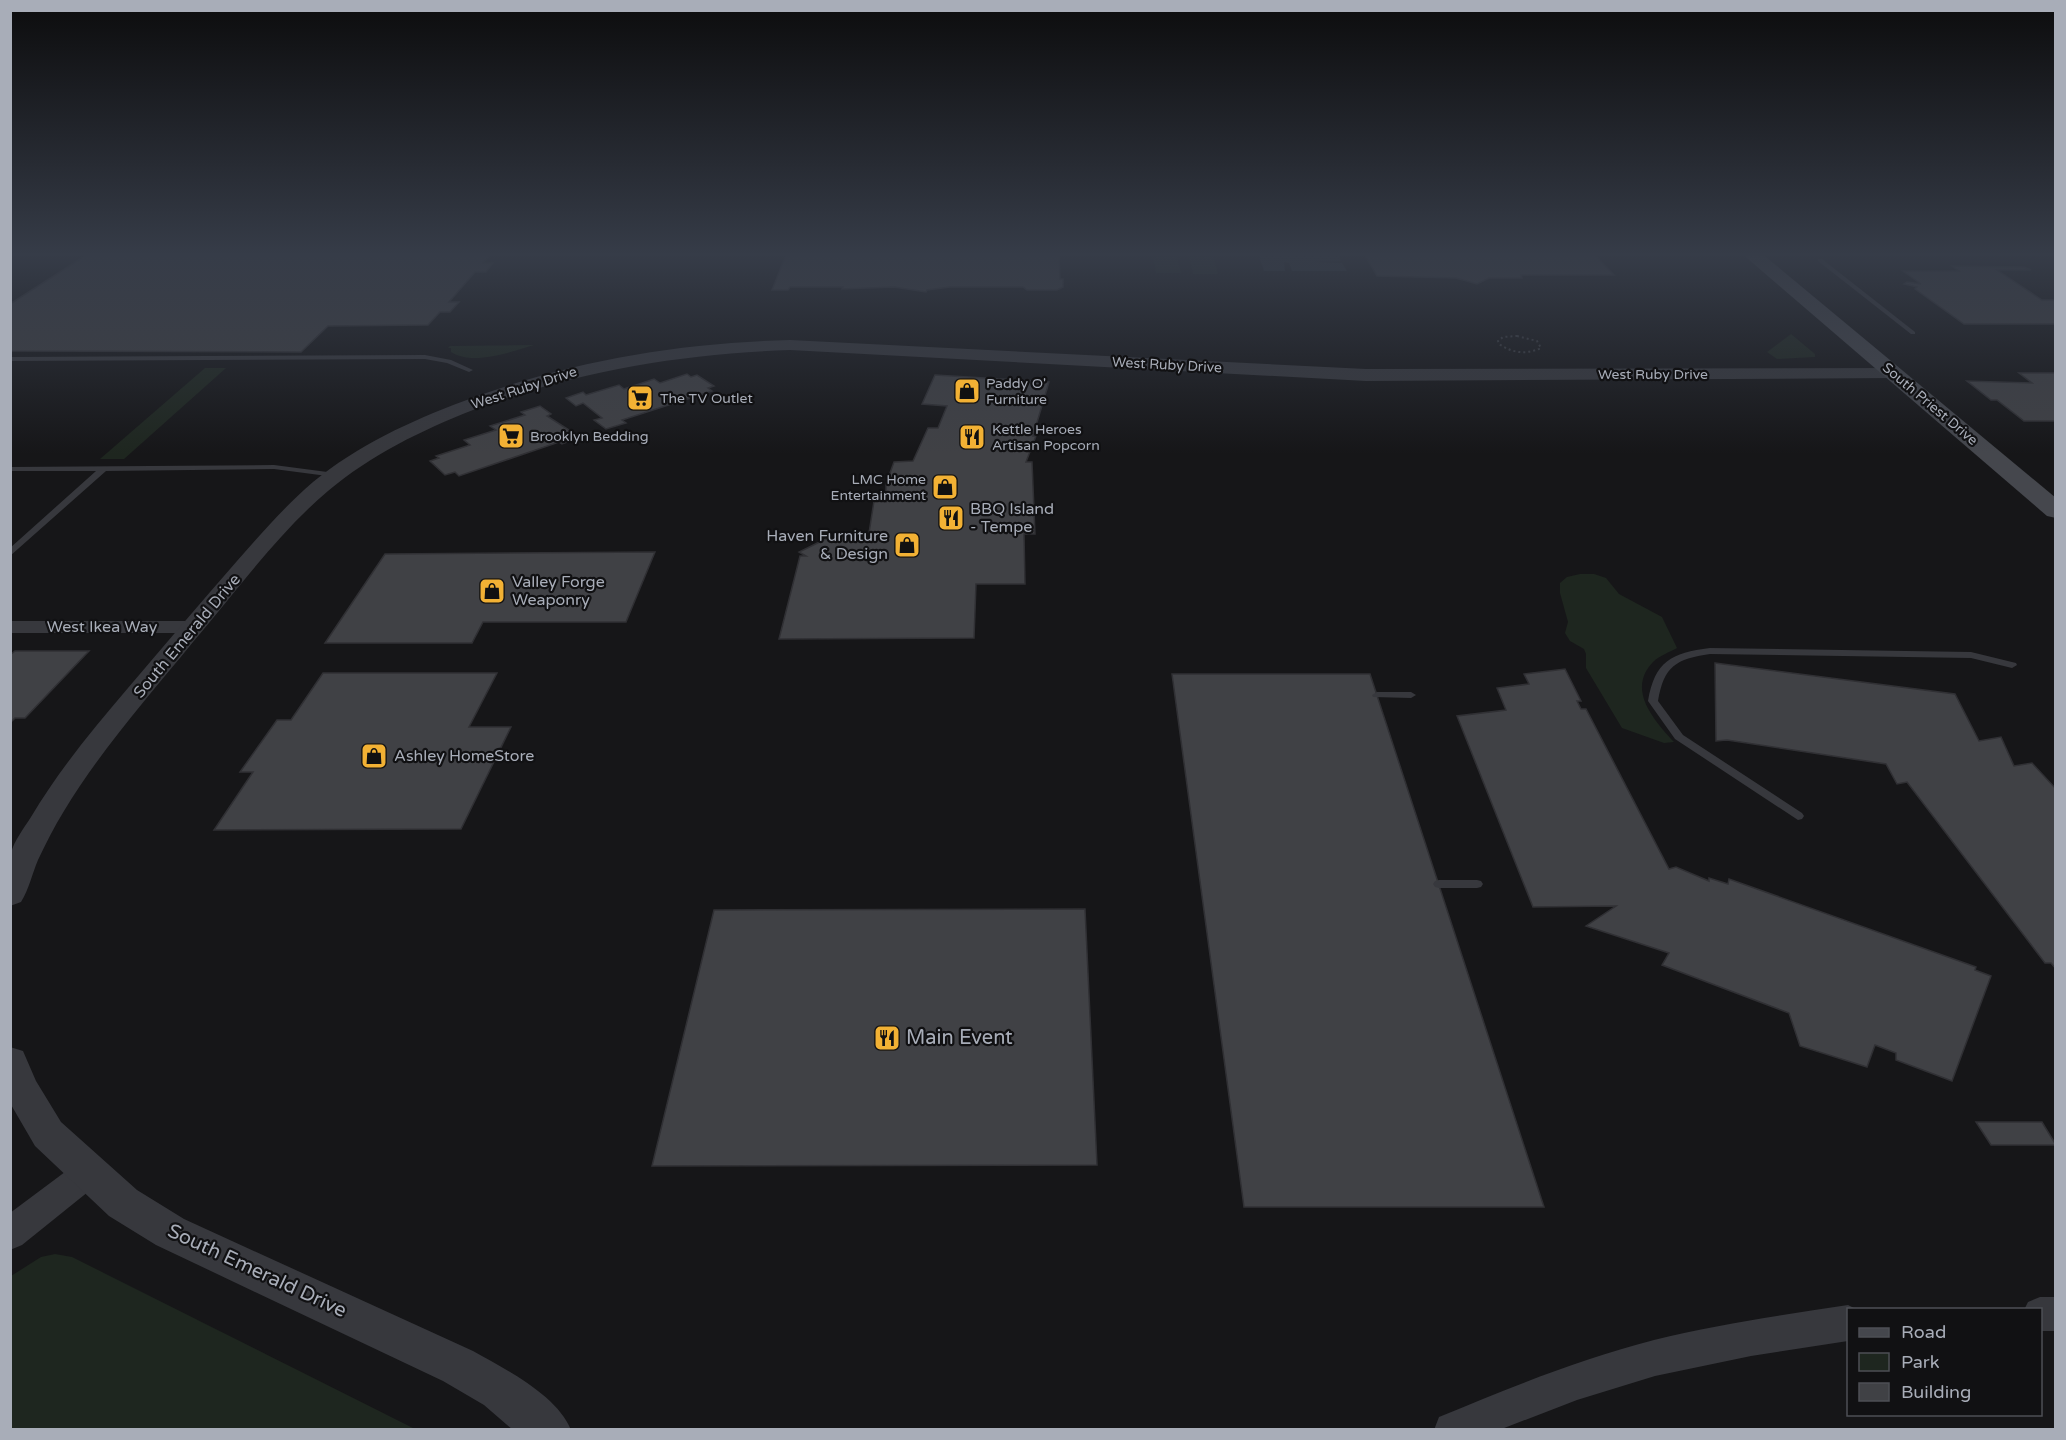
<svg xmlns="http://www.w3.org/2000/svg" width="2066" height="1440" viewBox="0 0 2066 1440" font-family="'Varela Round',sans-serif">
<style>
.green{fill:#1e261f}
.water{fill:#2c353c}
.building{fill:#404145;stroke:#303034;stroke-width:1.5}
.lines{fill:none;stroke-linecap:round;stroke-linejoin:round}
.path{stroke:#3d3f44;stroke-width:2;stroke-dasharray:2 3;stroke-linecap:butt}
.service{fill:#37383d;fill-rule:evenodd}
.minor{fill:#37383d;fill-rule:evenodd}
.tertiary{fill:#37383d;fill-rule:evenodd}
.secondary{fill:#45474d;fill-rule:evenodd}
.labels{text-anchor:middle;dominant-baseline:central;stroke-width:4.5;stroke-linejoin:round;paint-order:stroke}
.far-street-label{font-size:14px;fill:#a8adb8;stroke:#111113}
.far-poi-label{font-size:14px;fill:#a8adb8;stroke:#111113;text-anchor:start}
.poi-label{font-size:16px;fill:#a8adb8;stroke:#111113;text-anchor:start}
.street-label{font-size:16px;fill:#a8adb8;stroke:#111113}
.near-poi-label{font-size:20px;fill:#a8adb8;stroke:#111113;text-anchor:start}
.near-street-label{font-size:20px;fill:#a8adb8;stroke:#111113}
</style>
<rect width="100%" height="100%" fill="#161618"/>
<g class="green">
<path d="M1153,254H1176L1181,273H1156Z"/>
<path d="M1189,255H1213L1218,274H1193Z"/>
<path d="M1791,334L1815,354V357L1777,359L1767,352Z"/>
<path d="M534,345C511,352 472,366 451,352V348H448L450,346Z"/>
<path d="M205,368H226L124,459H100Z"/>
<path d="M1580,574H1594L1606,578L1619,594L1662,617L1677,648C1670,652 1659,656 1653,662C1626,690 1655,721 1674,742L1664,743L1622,728L1586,668V654L1584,649L1570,641L1565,633L1568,622L1560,593V583L1567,577Z"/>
<path d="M55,1254L72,1257L415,1429H11V1276L41,1257Z"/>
</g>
<path class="water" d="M1280,252H1337L1341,261L1313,262L1342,263L1347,271H1292L1289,263L1284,262L1285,271H1264L1259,256Z"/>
<g class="building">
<path d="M91,252H493L483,263H493L486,272H475L449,302H459L450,312H440L428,325L328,326L301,352L10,351V304Z"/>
<path d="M787,252H1059L1060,279H1063V287L1057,290H1027L1023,287H950L927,290L926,292L894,287L842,289L843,287H790L788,290H772Z"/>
<path d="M1363,252H1592L1614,275H1521L1522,278H1489L1477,284L1456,278L1377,276Z"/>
<path d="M1952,266L2024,267L2031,270H1997L2042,300H2056V324H1964L1915,289L1917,287L1904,284L1907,282L1921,284L1903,271H1959Z"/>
<path d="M2019,373H2056V421H2024L1997,400H1991L1967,381L2032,383Z"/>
<path d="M687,374L691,377L697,375L714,386L708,388L712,391L622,420L626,423L606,429L594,420L602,418L583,403L576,406L566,398L583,392L586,395L619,385L624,389L654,379L660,383Z"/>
<path d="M935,375L1049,382L1033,436H1036L1026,462H1032L1035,534H1024L1025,584H976L974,638L779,639L800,556H806L799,552L838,533L841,537L848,534L869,533L874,501L886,502V484L894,462L913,461L928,428H938L947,406L922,404Z"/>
<path d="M540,406L551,414L547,416L580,437L562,444L559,442L459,476L455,472L445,475L430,461L439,458L436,456L470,445L464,440L496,430L490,426L525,415L521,412Z"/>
<path d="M655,552L626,622H483L472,643H325L385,554Z"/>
<path d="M15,651H89L25,718H15L10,723V655Z"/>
<path d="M1715,663L1955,694L1979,741L2001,737L2014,766L2032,763L2056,789V969L2051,963H2045L1907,782L1897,784L1886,764L1727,740L1716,741Z"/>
<path d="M1565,669L1581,701H1577L1581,709H1586L1669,869L1676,867L1709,881V878L1728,884L1729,879L1976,967L1975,970L1991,976L1952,1081L1896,1060V1053L1875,1045L1867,1067L1800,1046L1789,1013L1662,965L1669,953L1586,926L1616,906L1533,907L1457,716L1506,710L1497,688L1529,684L1524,674Z"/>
<path d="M323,673H497L469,727H511L461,829L214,830L253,772H240L277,720H291Z"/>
<path d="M1172,674H1370L1544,1207H1244Z"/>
<path d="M1085,909L1097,1165L652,1166L714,910Z"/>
<path d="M1976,1122H2042L2056,1145H1991Z"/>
</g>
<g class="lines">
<path class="path" d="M1517,336L1537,341L1541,348C1526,355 1512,353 1499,344L1498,341L1503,337Z"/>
<g class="service">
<path d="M1818,259H1822L1915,332V334H1911L1818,261Z"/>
<path d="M425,355L451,360L473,370L469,372L447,363L425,359L10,361V357Z"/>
<path d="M274,465L335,473L339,475L335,477L274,469L106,471L10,556V548L96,471H10V467Z"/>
<path d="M1710,648L1971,652L2016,663L2017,665L2012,668L1971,658L1710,654C1676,659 1664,666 1658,701L1683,735L1802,813L1804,816L1802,819L1798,820L1675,739L1648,701C1655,661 1671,653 1710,648Z"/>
<path d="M1377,692H1411L1416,695L1411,698L1373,697L1372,695Z"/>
<path d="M1439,880H1477L1481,881L1483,884L1481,887L1477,888H1439L1435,887L1433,884L1435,881Z"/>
</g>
<g class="minor">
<path d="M10,621H193L200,623L203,627L200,631L193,633H10Z"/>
<path d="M88,1158L99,1163L104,1173L99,1183L22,1245L10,1250V1213L77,1163Z"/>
<path d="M2040,1297H2056V1331H2040V1310H2024L2028,1302Z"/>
<path d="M1848,1305L1858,1310H1848V1341L1751,1356L1655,1376L1577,1400L1499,1430H1434L1439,1417C1509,1388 1580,1359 1654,1340C1718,1324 1783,1315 1848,1305Z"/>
</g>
<g class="tertiary">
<path d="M790,340L1366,369L1893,368L1899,369L1902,373L1899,377L1893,378L1366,381L790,350C680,354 576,371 473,410C422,430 371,455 328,491C279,532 235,593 193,642C149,696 100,751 64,811C54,827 46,843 38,860C32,874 29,889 21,902L10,906C10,890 7,868 11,853C14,841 24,828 31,817C59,770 93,729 128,688C164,646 200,603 237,561C261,534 285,506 313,482C357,446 410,421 464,401C569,361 678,343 790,340Z"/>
<path d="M10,1047L23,1051L36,1081L61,1122L137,1190L184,1219L473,1351C505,1369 557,1395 571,1430H513L484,1405L443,1381L156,1245L109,1216L35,1146L10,1103Z"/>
</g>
<path class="secondary" d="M1740,252H1760L2056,498V518L2047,516Z"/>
</g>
<linearGradient id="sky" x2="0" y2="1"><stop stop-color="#0c0c0d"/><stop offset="0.56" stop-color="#363c48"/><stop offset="1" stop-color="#363c48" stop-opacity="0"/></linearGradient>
<rect width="2066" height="454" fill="url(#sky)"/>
<defs>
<g id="shop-square" transform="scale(1.35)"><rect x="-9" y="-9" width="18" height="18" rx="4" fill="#f2b134" stroke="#111113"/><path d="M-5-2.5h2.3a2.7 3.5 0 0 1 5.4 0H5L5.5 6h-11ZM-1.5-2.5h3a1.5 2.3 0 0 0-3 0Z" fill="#111"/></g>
<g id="supermarket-square" transform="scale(1.35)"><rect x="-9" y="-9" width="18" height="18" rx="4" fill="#f2b134" stroke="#111113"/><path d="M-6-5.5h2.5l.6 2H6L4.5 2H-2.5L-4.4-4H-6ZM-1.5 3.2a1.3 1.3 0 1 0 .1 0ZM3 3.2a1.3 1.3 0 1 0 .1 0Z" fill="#111"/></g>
<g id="restaurant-square" transform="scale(1.35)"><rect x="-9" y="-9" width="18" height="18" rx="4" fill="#f2b134" stroke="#111113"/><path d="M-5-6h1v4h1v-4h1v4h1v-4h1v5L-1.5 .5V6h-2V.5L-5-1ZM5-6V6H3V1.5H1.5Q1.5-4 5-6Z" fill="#111"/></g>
</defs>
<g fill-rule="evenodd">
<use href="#shop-square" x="967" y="391"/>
<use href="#supermarket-square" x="640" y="398"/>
<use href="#supermarket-square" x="511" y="436"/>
<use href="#restaurant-square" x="972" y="437"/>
<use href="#shop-square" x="945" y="487"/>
<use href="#restaurant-square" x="951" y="518"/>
<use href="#shop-square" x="907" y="545"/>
<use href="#shop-square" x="492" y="591"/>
<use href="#shop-square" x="374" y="756"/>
<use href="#restaurant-square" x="887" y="1038"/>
</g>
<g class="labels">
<g class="far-street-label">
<text transform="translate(1167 365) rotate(3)">West Ruby Drive</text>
<text x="1653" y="374">West Ruby Drive</text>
<text transform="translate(524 388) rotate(-18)">West Ruby Drive</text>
<text transform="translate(1930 404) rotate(40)">South Priest Drive</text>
</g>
<g class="far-poi-label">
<text x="986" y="383">Paddy O'<tspan x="986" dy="16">Furniture</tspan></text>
<text x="660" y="398">The TV Outlet</text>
<text x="992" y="429">Kettle Heroes<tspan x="992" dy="16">Artisan Popcorn</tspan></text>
<text x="530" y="436">Brooklyn Bedding</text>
<text x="926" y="479" text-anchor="end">LMC Home<tspan x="926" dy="16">Entertainment</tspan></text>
</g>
<g class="poi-label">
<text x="970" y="509">BBQ Island<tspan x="970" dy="18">- Tempe</tspan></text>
<text x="888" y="536" text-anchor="end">Haven Furniture<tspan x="888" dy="18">&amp; Design</tspan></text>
<text x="512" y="582">Valley Forge<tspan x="512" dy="18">Weaponry</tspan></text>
<text x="394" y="756">Ashley HomeStore</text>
</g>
<g class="street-label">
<text x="102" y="627">West Ikea Way</text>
<text transform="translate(187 636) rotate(-50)">South Emerald Drive</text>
</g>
<g class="near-poi-label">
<text x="906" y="1038">Main Event</text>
</g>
<g class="near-street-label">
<text transform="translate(257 1271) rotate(25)">South Emerald Drive</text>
</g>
</g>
<rect width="2066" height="1440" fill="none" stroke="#a8adb8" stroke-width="24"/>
<rect x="1847" y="1308" width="195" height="108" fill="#111113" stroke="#4d4f55" stroke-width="1.5"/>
<rect x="1859" y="1328" width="30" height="9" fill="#45474d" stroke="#4d4f55" stroke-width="1.5"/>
<text x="1901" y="1338" font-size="18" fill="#a8adb8">Road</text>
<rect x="1859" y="1353" width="30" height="18" fill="#1e261f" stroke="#4d4f55" stroke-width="1.5"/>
<text x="1901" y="1368" font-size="18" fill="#a8adb8">Park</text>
<rect x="1859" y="1383" width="30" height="18" fill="#404145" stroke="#4d4f55" stroke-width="1.5"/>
<text x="1901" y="1398" font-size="18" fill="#a8adb8">Building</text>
</svg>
